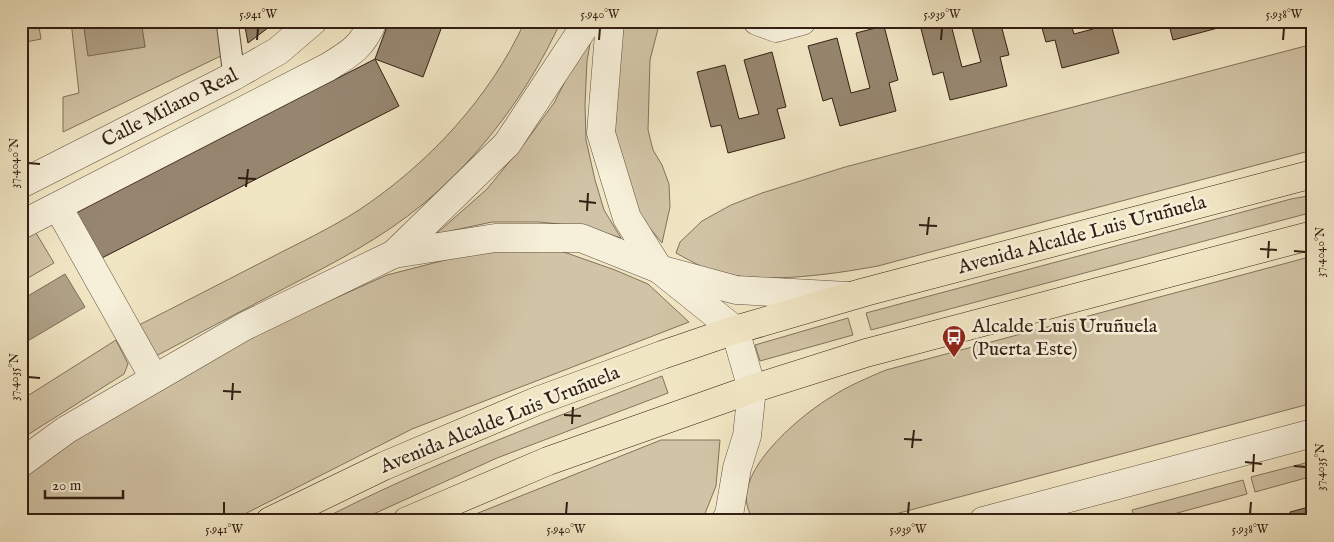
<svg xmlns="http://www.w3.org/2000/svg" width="1334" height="542" viewBox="0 0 1334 542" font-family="'IM FELL English',serif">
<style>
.green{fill:#d1c4a6;stroke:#82725c}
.water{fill:#b0a288;stroke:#7e6e59}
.building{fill:#96866f;stroke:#331f13}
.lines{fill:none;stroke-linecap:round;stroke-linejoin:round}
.pedestrian-casing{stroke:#62513f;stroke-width:23}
.minor-casing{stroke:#62513f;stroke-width:29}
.tertiary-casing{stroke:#62513f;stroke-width:29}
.primary-casing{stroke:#331f13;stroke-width:29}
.pedestrian{stroke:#f6efd9;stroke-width:21}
.minor{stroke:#f6efd9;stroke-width:28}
.tertiary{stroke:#f6efd9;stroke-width:28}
.primary{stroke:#f1e6c4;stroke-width:28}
.ticks{fill:none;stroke:#331f13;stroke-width:2}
.labels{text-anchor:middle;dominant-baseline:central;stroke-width:5;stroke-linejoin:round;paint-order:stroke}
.street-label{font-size:20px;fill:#331f13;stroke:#f6efd9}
.poi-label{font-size:20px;fill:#331f13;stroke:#f6efd9;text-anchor:start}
.neatline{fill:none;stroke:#331f13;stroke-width:2}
.ticks-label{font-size:12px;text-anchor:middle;fill:#331f13}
</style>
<rect width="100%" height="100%" fill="#f1e6c4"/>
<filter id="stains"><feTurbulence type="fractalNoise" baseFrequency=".004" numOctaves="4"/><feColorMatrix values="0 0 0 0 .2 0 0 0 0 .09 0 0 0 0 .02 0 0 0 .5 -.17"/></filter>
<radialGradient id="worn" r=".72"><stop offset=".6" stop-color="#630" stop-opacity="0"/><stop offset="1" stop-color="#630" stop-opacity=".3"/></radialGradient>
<g class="green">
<path d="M21,21H38L41,39L21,43Z"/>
<path d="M71,21H83L88,55L145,47L141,21H220L225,54L63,132V97L79,93Z"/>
<path d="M525,21H561C529,91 482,155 423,204C382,238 334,263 287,287C243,310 200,333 156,356L133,328C179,305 225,281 272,257C301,242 331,228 359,210C428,164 490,98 525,21Z"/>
<path d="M624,21H660L650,60L648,130L653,150L662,165L669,184L670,207L662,243L639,215L616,143L613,100L617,51Z"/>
<path d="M593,27L587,61L585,105L586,140L595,180L604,210L621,238L587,227L539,222H492L436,234L487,189L524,144L554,103Z"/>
<path d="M1313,44V150L878,266C828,275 750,287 703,267C694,263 685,258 676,253L680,242L702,221L731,205L762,193L845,167Z"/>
<path d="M1313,195V212L871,330L866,313L1291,199Z"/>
<path d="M36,233L54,263L21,282V241Z"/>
<path d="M492,248L561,251L615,270L648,284L689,322L412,429L231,521H21V474L33,465L262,331L387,275Z"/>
<path d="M1313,256V403L869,521H755C720,480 801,415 831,397C848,386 867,378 886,370Z"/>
<path d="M848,318L853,335L760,361L755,345Z"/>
<path d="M116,340L128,364L124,374L21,439V400Z"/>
<path d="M662,376L668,393L497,458L358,521H319C429,464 546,421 662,376Z"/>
<path d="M661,440H720L716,486L702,521H458Z"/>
<path d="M1313,461V476L1255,492L1251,477Z"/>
<path d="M1243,480L1247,494L1148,521H1135L1132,510Z"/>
</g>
<g class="water">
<path d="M83,21H141L145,47L88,56Z"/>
<path d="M65,274L85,307L21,345V300Z"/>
</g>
<g class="building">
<path d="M244,21H277L248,43Z"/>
<path d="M389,21H444L423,77L375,59Z"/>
<path d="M919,21H950L962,67L981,62L970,21H1000L1009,55L1000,57L1007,86L950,100L943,72L933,75Z"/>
<path d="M1040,21H1070L1074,34L1093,29L1091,21H1121L1111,25L1119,53L1062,68L1055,40L1046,42Z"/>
<path d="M1168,21H1229V25L1173,40Z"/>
<path d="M884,26L898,80L889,83L896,111L840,126L832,98L823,101L808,46L837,38L851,93L870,88L856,33Z"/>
<path d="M772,52L786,107L777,109L785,138L728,153L721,125L711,127L697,72L725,65L739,119L759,114L744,60Z"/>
<path d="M375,59L399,106L98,260L74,214Z"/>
<path d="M1313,506V521H1293L1290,512Z"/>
</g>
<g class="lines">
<g class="pedestrian-casing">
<path id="pedestrian" d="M227,21L234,76"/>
</g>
<g class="minor-casing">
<g id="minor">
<path d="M757,21L776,28L802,21"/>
<path d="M21,184L234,76L278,51L313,21"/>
<path d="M58,207L154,378"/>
<path d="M21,225L328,67C351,53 362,47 373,21"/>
<path d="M659,269L736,290L848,296"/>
<path d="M983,521L1313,433"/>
</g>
</g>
<g class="tertiary-casing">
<g id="tertiary">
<path d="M610,21L601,133L627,218L659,269"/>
<path d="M394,254L507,144L588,21"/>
<path d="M21,463L66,430L245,326L394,254L495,238H581L659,269L735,330L752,389L747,436L737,468L729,515L725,521"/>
</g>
</g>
<g class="primary-casing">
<g id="primary">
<path d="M270,521L384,466L537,401L662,355L735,330L865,292L1313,174"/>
<path d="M407,521L548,461L752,389L866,353L1313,235"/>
</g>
</g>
<use href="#pedestrian" class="pedestrian"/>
<use href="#minor" class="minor"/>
<use href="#tertiary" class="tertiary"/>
<use href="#primary" class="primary"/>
</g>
<path class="ticks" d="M257,40L258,28M599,40L600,28M941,40L942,28M1283,40L1284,28M28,163L40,164M238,178L256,179M246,187L248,169M579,201L596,203M587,211L588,193M919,225L937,226M927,235L929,217M1260,249L1277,250M1294,251L1306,252M1268,258L1269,241M28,377L40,378M223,391L241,392M232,400L233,383M564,415L581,416M572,424L573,407M904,439L922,440M912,448L914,430M1245,462L1262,464M1294,466L1306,467M1253,472L1254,454M224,514V502M566,514L567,502M908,514L909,502M1250,514L1251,502"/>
<defs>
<g id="bus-pin" transform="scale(1.25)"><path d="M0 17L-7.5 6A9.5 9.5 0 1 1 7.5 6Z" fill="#8f2418" stroke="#f6efd9"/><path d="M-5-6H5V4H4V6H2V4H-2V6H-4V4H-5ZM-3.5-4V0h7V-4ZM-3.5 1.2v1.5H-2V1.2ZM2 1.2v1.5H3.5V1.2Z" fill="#fff"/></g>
</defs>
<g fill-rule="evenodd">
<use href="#bus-pin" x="954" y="337"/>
</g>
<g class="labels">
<g class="street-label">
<text transform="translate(170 108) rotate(-27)">Calle Milano Real</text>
<text transform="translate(1082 235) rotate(-15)">Avenida Alcalde Luis Uruñuela</text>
<text transform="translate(500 420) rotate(-22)">Avenida Alcalde Luis Uruñuela</text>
</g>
<g class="poi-label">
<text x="972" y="326">Alcalde Luis Uruñuela<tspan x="972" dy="23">(Puerta Este)</tspan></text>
</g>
</g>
<rect width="1334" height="542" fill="none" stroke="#f1e6c4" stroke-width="55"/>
<path d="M45 490v8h78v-8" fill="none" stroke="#331f13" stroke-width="2.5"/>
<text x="52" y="490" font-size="15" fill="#331f13" stroke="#f6efd9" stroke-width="4" paint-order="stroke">20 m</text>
<rect x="28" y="28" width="1278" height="486" class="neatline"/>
<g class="ticks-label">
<text x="258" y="18">5.941°W</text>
<text x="600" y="18">5.940°W</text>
<text x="942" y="18">5.939°W</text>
<text x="1284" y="18">5.938°W</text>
<text transform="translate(14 163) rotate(-90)" y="4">37.4040°N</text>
<text transform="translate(1320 252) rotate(-90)" y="4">37.4040°N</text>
<text transform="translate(14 377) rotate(-90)" y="4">37.4035°N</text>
<text transform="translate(1320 467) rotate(-90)" y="4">37.4035°N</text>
<text x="224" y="533">5.941°W</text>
<text x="566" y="533">5.940°W</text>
<text x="908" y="533">5.939°W</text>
<text x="1250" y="533">5.938°W</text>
</g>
<rect width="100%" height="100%" filter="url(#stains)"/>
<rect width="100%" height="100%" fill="url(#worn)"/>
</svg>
